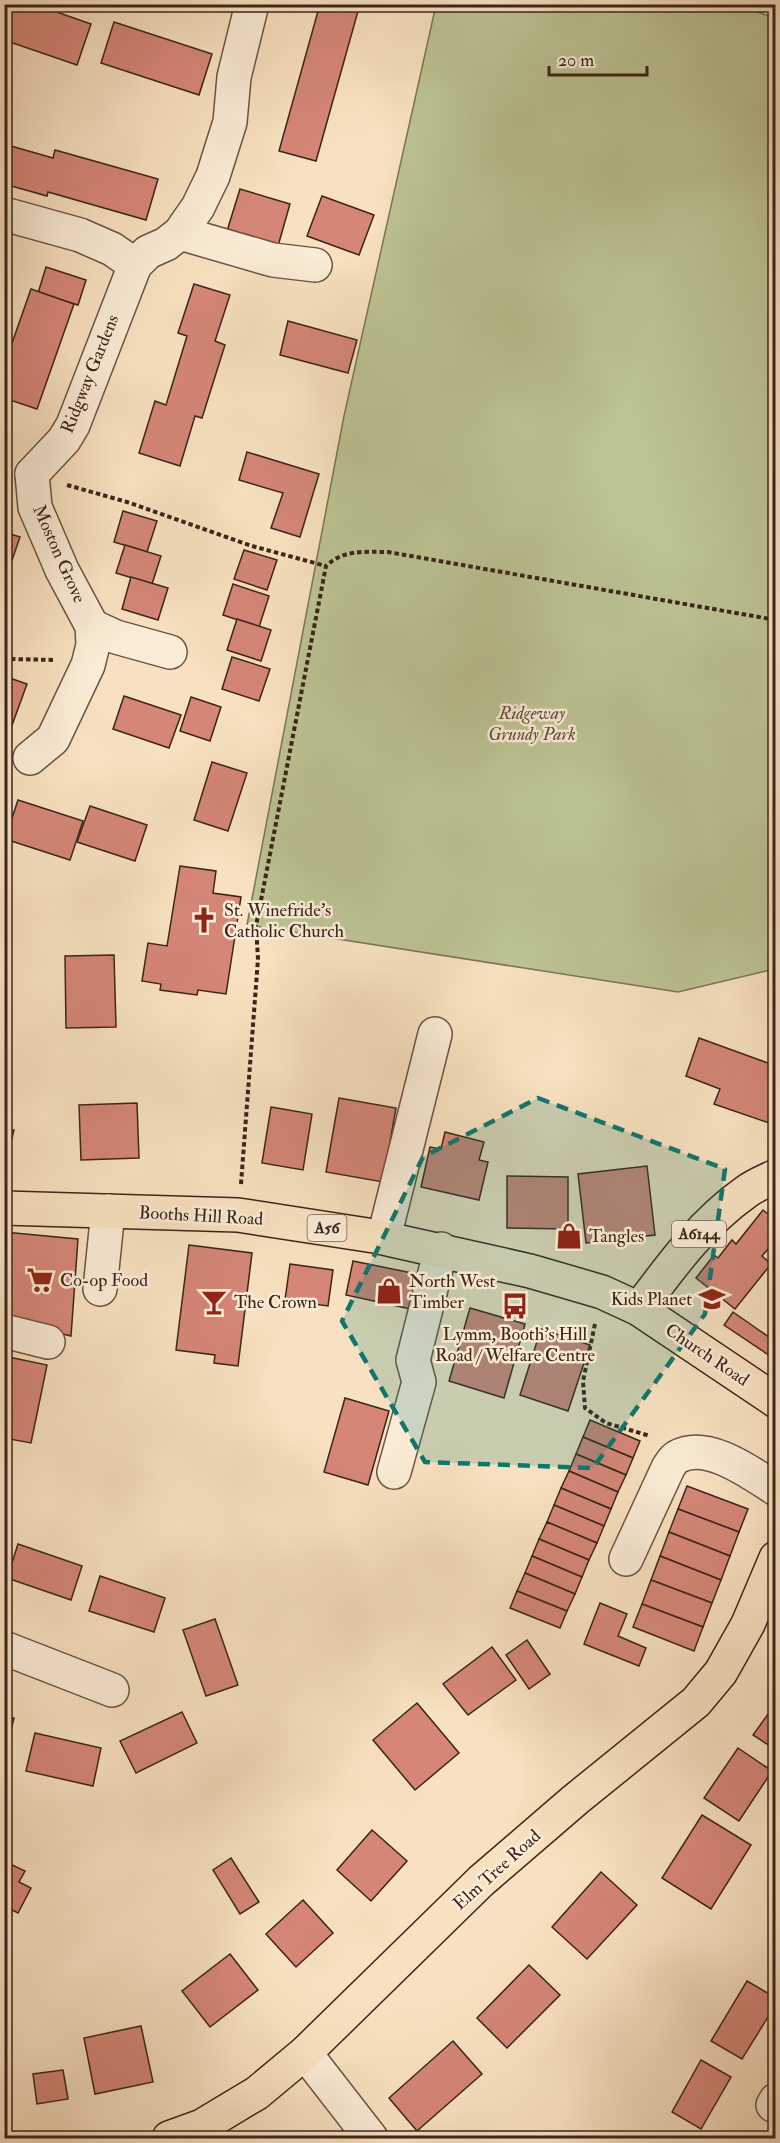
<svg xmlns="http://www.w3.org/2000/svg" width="780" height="2143" viewBox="0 0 780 2143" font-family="'IM FELL Double Pica',serif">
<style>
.green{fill:#bcc393;stroke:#7c7457;stroke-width:1.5}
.building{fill:#d58677;stroke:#3c241b;stroke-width:1.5}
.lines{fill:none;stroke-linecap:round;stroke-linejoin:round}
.minor-casing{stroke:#6b5344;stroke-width:36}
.major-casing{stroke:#3c241b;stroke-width:36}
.path{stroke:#3c241b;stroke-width:4;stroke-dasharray:4.5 3;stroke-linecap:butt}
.minor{stroke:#faecd6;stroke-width:33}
.major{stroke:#f8e1c0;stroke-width:33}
.marked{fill:#0f766e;fill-opacity:0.2;stroke:#0f766e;stroke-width:4.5;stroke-dasharray:12 8;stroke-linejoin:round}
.labels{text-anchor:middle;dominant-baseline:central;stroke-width:5;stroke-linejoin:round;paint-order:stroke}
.shield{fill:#faecd6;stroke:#756053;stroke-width:1.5}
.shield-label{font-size:16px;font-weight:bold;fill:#3c241b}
.street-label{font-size:18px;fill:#3c241b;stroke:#faecd6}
.park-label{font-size:18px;font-style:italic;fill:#5c4c39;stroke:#faecd6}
.poi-label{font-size:18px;fill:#3c241b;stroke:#faecd6;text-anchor:start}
</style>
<rect width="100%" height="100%" fill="#f8e1c0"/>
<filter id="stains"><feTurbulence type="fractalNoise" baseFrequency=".00333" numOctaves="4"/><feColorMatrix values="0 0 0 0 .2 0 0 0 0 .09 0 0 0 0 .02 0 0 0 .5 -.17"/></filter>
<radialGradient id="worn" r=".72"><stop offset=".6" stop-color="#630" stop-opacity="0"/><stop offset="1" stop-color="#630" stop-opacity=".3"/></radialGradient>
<path class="green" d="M737,4L776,19V959L770,970L678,992L247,925L344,416L436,5Z"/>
<g class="building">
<path d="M4,4H34L91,24L77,65L4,40Z"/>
<path d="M320,4H360L316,161L279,151Z"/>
<path d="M114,22L212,54L199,95L101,63Z"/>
<path d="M4,144L53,158L55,150L158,179L146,220L48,192L47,196L4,184Z"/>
<path d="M240,189L290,204L278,246L227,231Z"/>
<path d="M322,196L374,215L359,255L307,236Z"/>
<path d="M46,267L86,280L78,305L38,293Z"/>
<path d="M194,284L230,295L215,341L225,345L202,418L195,416L180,466L139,453L155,401L166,405L187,336L178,333Z"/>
<path d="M31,289L74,304L37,409L4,398V366Z"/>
<path d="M288,321L357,340L348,373L280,355Z"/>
<path d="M247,452L319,474L300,537L271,528L283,493L239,480Z"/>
<path d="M123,511L157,521L147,552L114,542Z"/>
<path d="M4,532L20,537L9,569L4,568Z"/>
<path d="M125,545L161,556L152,584L116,573Z"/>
<path d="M244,550L277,560L267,590L234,579Z"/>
<path d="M131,577L168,588L158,620L122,609Z"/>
<path d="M233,584L269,596L259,627L223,615Z"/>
<path d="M237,619L271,630L261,661L227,650Z"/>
<path d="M232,657L270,669L259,701L222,689Z"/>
<path d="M4,676L27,684L11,728L4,726Z"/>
<path d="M124,696L181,715L169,748L113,729Z"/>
<path d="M191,697L221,707L210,741L180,731Z"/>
<path d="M212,762L247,773L228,831L194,820Z"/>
<path d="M18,800L83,821L70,860L5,839Z"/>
<path d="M90,806L147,825L135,861L77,842Z"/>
<path d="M180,866L216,871L213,893L241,897L226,994L198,990L197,995L160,990L161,984L142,981L148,943L167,946Z"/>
<path d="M114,955L116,1027L66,1028L65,956Z"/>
<path d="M699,1038L776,1066V1115L772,1124L714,1104L720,1089L686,1076Z"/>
<path d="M339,1098L396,1108L383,1182L326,1172Z"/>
<path d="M137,1103L139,1158L81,1160L79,1105Z"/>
<path d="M271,1107L312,1114L303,1170L262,1163Z"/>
<path d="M4,1128L14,1130L4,1171Z"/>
<path d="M445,1132L484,1142L479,1160L488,1162L479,1200L421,1187L430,1147L441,1149Z"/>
<path d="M647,1166L655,1235L586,1243L578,1174Z"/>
<path d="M507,1176L568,1177V1229L507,1228Z"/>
<path d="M763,1210L776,1220V1240L762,1256L771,1264L735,1309L696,1278L714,1255L718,1258L732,1240L736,1244Z"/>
<path d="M4,1232L78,1239L71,1336L4,1320Z"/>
<path d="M189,1245L252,1253L238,1366L214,1363L215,1355L176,1350Z"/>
<path d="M353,1261L427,1276L420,1311L346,1295Z"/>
<path d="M290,1264L333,1270L328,1306L285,1300Z"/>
<path d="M470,1308L525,1324L504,1398L449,1381Z"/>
<path d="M733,1312L776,1342V1360L724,1325Z"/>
<path d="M541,1329L590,1345L568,1411L520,1395Z"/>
<path d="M4,1356L47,1365L31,1443L4,1438Z"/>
<path d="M345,1398L389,1411L368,1485L324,1472Z"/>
<path d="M590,1420L640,1441L633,1458L583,1437Z"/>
<path d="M583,1437L633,1458L626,1475L576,1454Z"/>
<path d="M576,1454L626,1475L618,1492L569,1471Z"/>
<path d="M569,1471L618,1492L611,1509L561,1488Z"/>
<path d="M687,1486L748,1509L739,1532L678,1509Z"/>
<path d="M561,1488L611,1509L604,1526L554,1505Z"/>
<path d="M554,1505L604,1526L597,1543L547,1522Z"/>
<path d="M678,1509L739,1532L730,1556L669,1532Z"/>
<path d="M547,1522L597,1543L589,1560L539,1539Z"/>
<path d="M669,1532L730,1556L721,1580L660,1556Z"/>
<path d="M539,1539L589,1560L582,1577L532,1556Z"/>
<path d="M18,1544L82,1566L71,1600L7,1578Z"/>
<path d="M532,1556L582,1577L575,1594L525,1573Z"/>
<path d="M660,1556L721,1580L712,1603L651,1580Z"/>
<path d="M525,1573L575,1594L567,1611L517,1591Z"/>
<path d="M100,1576L165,1598L154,1632L89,1611Z"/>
<path d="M651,1580L712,1603L703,1627L642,1604Z"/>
<path d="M517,1591L567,1611L560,1628L510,1608Z"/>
<path d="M600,1603L627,1614L618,1636L646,1648L639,1666L584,1644Z"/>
<path d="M642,1604L703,1627L694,1651L633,1627Z"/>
<path d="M215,1619L238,1685L206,1696L183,1630Z"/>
<path d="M527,1640L550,1674L529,1689L506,1655Z"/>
<path d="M492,1647L516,1680L468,1715L443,1684Z"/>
<path d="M417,1703L459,1753L415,1790L373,1740Z"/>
<path d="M776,1703V1750L753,1735Z"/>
<path d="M182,1712L197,1743L136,1773L120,1741Z"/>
<path d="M4,1716L14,1718L4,1759Z"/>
<path d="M35,1733L101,1748L93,1786L26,1771Z"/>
<path d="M738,1748L772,1771L739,1821L704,1798Z"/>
<path d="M702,1815L751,1845L711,1909L662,1878Z"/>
<path d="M372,1830L407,1861L371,1901L337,1870Z"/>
<path d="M231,1858L259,1902L240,1914L213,1870Z"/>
<path d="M4,1861L25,1871L19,1882L31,1888L18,1913L4,1906Z"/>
<path d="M601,1872L637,1905L587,1959L552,1927Z"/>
<path d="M303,1900L333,1933L296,1967L266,1934Z"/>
<path d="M230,1954L258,1990L210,2027L182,1991Z"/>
<path d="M529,1965L560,1995L507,2048L477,2018Z"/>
<path d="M747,1981L776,1998V2004L742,2059L711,2041Z"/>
<path d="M141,2026L153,2082L95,2094L84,2038Z"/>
<path d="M453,2041L482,2074L417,2131L389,2098Z"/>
<path d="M701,2060L731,2077L701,2129L672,2112Z"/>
<path d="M4,2064H6L11,2106H4Z"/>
<path d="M63,2070L68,2099L37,2104L33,2074Z"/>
</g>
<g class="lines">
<g class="minor-casing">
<g id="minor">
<path d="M4,214L80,235L112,249L135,265"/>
<path d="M180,233L273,260L315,265"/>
<path d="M32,474L64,440L73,425L135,265L148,252L166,244L180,233L198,207L213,176L230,122L234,77L252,4"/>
<path d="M92,626L116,637L170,652"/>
<path d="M30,758L53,739L88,665L93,645L92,626L62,570L35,507L32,474"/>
<path d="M384,1237L435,1034"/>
<path d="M100,1289L108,1211"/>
<path d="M4,1331L48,1342"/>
<path d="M394,1472L419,1382L413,1360L441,1249"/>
<path d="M626,1559L668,1468C670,1465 673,1459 677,1457C707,1440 751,1473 776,1489"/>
<path d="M4,1648L112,1690"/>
<path d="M305,2053L371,2138"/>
<path d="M773,2105L776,2100"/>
</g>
</g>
<g class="major-casing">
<g id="major">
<path d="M4,1208L238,1215L374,1236L530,1271L602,1292L639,1309L776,1401"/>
<path d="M639,1309C671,1266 702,1223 746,1192C755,1185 766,1181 776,1176"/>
<path d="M169,2138L202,2126L257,2093L305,2053L481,1881L575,1800L696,1702L721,1672L748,1624L776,1558"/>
</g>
</g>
<g class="path">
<path d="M67,485L127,502L252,546L326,566"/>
<path d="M4,656L13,659L54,660"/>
<path d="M241,1184L258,959L256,926L326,566C344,549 365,552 388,552L776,620"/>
<path d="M595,1324L583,1381L585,1408L606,1423L650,1436"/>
</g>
<use href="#minor" class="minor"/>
<use href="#major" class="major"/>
</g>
<path class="marked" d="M538,1098L725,1169L705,1314L593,1468L425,1462L342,1321L423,1157Z"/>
<defs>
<g id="church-bare" transform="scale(2.07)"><path d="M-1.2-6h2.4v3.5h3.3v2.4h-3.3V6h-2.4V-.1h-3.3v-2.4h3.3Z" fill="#8f2418" stroke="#faecd6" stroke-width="2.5" paint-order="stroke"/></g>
<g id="shop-bare" transform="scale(2.07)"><path d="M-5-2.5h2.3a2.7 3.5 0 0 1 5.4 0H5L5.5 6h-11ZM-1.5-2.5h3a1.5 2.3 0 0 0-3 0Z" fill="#8f2418" stroke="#faecd6" stroke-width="2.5" paint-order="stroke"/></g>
<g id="supermarket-bare" transform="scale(2.07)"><path d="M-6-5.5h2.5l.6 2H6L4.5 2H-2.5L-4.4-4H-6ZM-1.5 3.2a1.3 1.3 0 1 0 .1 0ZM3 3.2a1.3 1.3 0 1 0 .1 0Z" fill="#8f2418" stroke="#faecd6" stroke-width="2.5" paint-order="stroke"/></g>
<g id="school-bare" transform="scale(2.07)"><path d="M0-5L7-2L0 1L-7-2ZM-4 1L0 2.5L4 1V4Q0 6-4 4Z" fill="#8f2418" stroke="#faecd6" stroke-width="2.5" paint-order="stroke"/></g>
<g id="bar-bare" transform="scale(2.07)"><path d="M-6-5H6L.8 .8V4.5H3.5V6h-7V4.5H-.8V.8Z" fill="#8f2418" stroke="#faecd6" stroke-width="2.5" paint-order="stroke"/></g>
<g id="bus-bare" transform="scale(2.07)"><path d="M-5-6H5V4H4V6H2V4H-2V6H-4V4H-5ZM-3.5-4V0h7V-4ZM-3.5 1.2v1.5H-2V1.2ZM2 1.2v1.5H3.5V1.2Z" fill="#8f2418" stroke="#faecd6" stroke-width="2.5" paint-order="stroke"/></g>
</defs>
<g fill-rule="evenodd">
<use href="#church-bare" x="204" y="920"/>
<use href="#shop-bare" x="569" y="1236"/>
<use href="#supermarket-bare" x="40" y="1280"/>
<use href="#shop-bare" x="389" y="1291"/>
<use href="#school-bare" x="712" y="1299"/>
<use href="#bar-bare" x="214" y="1302"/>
<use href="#bus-bare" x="515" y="1306"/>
</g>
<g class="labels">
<g class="shield">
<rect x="307.5" y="1215" width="39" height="26" rx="4.5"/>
<rect x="672" y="1221" width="54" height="26" rx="4.5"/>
</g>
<g class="shield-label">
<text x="327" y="1228">A56</text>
<text x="699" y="1234">A6144</text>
</g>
<g class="street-label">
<text transform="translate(90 374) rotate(-68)">Ridgway Gardens</text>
<text transform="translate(59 554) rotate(66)">Moston Grove</text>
<text transform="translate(201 1216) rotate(3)">Booths Hill Road</text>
<text transform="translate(707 1355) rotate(34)">Church Road</text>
<text transform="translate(497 1870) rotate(-42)">Elm Tree Road</text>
</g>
<g class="park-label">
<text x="532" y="713">Ridgeway<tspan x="532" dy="21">Grundy Park</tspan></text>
</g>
<g class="poi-label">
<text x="224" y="910">St. Winefride's<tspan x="224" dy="21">Catholic Church</tspan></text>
<text x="589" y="1236">Tangles</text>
<text x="60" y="1280">Co-op Food</text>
<text x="409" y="1281">North West<tspan x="409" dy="21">Timber</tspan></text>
<text x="692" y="1299" text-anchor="end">Kids Planet</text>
<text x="234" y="1302">The Crown</text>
<text x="515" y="1334" text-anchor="middle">Lymm, Booth's Hill<tspan x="515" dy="21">Road / Welfare Centre</tspan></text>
</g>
</g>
<rect width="780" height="2143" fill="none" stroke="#f8e1c0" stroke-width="24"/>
<rect x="6" y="6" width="768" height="2131" fill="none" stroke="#3c241b" stroke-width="3"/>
<rect x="12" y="12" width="756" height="2119" fill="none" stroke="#3c241b" stroke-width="1.5"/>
<path d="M549 66v9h98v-9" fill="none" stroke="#3c241b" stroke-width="3"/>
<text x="558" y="66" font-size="18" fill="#3c241b" stroke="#faecd6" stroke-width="4.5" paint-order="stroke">20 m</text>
<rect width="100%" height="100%" filter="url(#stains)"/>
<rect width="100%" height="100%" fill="url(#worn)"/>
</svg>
